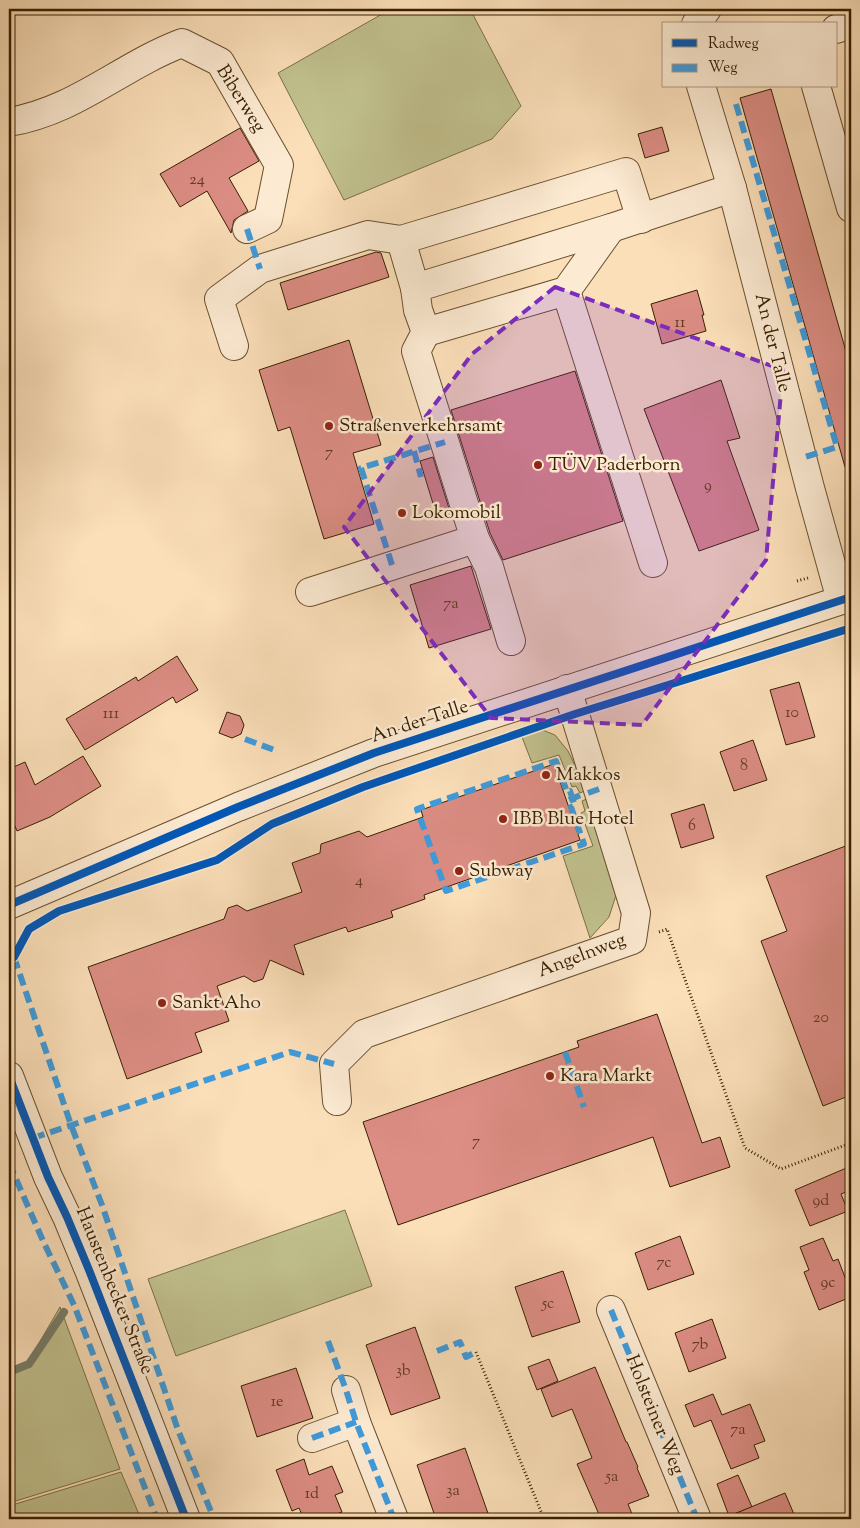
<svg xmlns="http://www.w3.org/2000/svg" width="860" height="1528" viewBox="0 0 860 1528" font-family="'Sorts Mill Goudy',serif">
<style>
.green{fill:#c1c18e;stroke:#7c7047}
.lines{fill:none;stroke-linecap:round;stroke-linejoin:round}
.stream{stroke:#767e6b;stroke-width:8}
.building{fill:#dc8d84;stroke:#382000}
.minor-casing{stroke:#69502e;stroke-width:30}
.path{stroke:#382000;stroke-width:3;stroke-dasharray:1 2.5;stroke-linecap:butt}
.minor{stroke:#fcead2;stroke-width:28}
.quiet{stroke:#3e9bdc;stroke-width:6;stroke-dasharray:12 6;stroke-linecap:butt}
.cycleway-casing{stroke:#fcead2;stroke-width:11}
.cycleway{stroke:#0057b8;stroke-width:8}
.marked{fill:#7b2cbf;fill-opacity:0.2;stroke:#7b2cbf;stroke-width:4;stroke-dasharray:10 6;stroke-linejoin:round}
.poi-dot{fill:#8f2418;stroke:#fcead2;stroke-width:2}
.labels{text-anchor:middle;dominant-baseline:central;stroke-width:5;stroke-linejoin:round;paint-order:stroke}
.number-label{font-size:16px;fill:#613b21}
.street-label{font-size:19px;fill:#382000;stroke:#fcead2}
.poi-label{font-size:19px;fill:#382000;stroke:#fcead2;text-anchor:start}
</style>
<rect width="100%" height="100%" fill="#fbdfb9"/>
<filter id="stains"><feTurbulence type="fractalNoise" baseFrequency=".004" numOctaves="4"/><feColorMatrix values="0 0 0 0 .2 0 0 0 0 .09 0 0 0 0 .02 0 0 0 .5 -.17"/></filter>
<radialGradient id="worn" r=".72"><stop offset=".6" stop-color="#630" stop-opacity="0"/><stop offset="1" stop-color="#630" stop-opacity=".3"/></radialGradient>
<g class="green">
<path d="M391,9H470L521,106L492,139L344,200L278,73Z"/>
<path d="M540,729L555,735L568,751L587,790L580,793L576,786L572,787L559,755L532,763L522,737Z"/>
<path d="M589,798L617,892L609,917L590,938L563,856L593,846L581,813L585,811L582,801Z"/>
<path d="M345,1210L372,1286L176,1356L148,1279Z"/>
<path d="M60,1307L120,1469L9,1503V1370L28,1362Z"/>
<path d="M121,1472L141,1519H9V1506Z"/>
</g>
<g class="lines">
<path class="stream" d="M9,1372L29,1364L64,1312"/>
</g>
<g class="building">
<path d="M771,89L851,369V466L845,467L740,98Z"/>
<path d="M662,127L669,151L645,158L638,134Z"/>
<path d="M240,128L259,161L229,178L248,211L234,220L231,233L207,191L180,207L160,174Z"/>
<path d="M376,252L381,253L389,277L288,310L280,283Z"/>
<path d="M697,290L704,315H702L706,331L662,344L651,304Z"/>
<path d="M349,340L381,445L353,453L374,524L324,539L290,427L278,431L259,370Z"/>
<path d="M575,371L623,521L503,560L490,533L451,410Z"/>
<path d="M721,380L740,438L727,441L759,530L699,551L644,409Z"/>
<path d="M433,457L451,515L438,520L420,461Z"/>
<path d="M471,566L491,629L429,648L410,585Z"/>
<path d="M177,656L198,690L176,703L173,697L85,750L66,719L136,677L138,681Z"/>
<path d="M799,682L815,737L786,745L770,690Z"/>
<path d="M227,712L240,716L244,725L241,734L232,738L219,733Z"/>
<path d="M753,740L767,780L734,791L720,752Z"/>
<path d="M83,756L101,786L50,817L17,831L9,812V769L25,762L35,785Z"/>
<path d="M554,764L580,840L424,895L425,899L391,911L393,917L348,932L346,927L294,945L304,975L270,960L263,979L254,982L244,976L217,986L229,1021L195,1033L202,1052L127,1079L88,967L224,919L228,908L237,905L247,911L302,892L292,863L320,853L321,844L359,831L367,837L423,817L421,810Z"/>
<path d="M704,804L714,838L681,848L671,814Z"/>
<path d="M851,844V1095L823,1106L761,941L787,931L766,876Z"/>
<path d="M657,1014L702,1143L720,1137L730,1167L670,1187L653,1137L398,1225L363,1122L579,1047L577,1041Z"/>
<path d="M851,1166V1190L841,1194L848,1211L810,1226L795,1190Z"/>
<path d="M680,1236L694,1274L648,1290L635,1253Z"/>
<path d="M823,1238L833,1261L838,1259L851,1293V1297L819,1310L804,1272L809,1270L800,1247Z"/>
<path d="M563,1271L580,1322L532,1337L515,1287Z"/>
<path d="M712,1319L726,1358L689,1372L675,1333Z"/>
<path d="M415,1327L440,1398L391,1415L366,1345Z"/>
<path d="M549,1359L558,1381L537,1390L528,1367Z"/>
<path d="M595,1367L626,1442H627L638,1467L637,1468L649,1496L628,1504L634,1519H601L577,1464L592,1458L572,1409L552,1417L541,1389Z"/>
<path d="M296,1368L313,1418L257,1437L241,1386Z"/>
<path d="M713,1394L722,1415L750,1404L765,1441L754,1445L759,1458L731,1469L711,1420L694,1427L685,1405Z"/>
<path d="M465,1448L490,1519H436L417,1465Z"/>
<path d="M304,1459L309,1475L332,1466L343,1492L335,1495L342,1512L324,1519H304L299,1508L292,1511L276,1470Z"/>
<path d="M738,1475L752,1507L729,1516L717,1484Z"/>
<path d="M785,1493L796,1519H722Z"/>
</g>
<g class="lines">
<g class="minor-casing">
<g id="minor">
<path d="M696,24L707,9"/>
<path d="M836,29L851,24"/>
<path d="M701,86L732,188L810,488L841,600"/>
<path d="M816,86L851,208"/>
<path d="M9,122C76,111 121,66 182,43L220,62L279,165L268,219L247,229"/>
<path d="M415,288L611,228L732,188"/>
<path d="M566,291L653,563"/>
<path d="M426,332L566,291L611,228"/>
<path d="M234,346L219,299L260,269L368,235L401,240"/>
<path d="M475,539L489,567L511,641"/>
<path d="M310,592L475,539L416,351L426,332L418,310L415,288L401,240L626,172L641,219"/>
<path d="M9,905L238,807L374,753L851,597"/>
<path d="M9,1076L48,1177L67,1217L89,1270L186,1519"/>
<path d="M337,1101L334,1064L364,1034L632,940L636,913L567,689"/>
<path d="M611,1310L697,1519"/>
<path d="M346,1390L356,1422L394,1519"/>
<path d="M312,1438L356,1422"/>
</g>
</g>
<g class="path">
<path d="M797,581L808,578"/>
<path d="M659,932L667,929L745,1148L781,1169L851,1143"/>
<path d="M476,1352L544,1519"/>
</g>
<use href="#minor" class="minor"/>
<g class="quiet">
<path d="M736,104L837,447L802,458"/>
<path d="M247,229L260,269"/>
<path d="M414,451L421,477"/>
<path d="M392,565L361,468L445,442"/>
<path d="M245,739L277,751"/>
<path d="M556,761L567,792L570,791L575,806L571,807L584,844L446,891L417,809Z"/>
<path d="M588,793L599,789"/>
<path d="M569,800L583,794"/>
<path d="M14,957L71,1125L102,1205L178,1430L214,1519"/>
<path d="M565,1052L584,1107"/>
<path d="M33,1138L290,1052L334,1064"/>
<path d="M9,1163L44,1243L74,1305L157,1519"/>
<path d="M611,1310L697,1519"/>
<path d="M328,1341L346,1390L356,1422L394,1519"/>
<path d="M437,1351L460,1342L466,1357L476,1352"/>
<path d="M312,1438L356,1422"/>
</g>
<g class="cycleway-casing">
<g id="cycleway">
<path d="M9,905L238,807L374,753L851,597"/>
<path d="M9,959L14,957L29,929L59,911L217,860L272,824L363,787L575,714L851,628"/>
<path d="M9,1076L48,1177L67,1217L89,1270L186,1519"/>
</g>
</g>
<use href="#cycleway" class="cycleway"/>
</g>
<path class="marked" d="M555,287L783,370L766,560L642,725L491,718L344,527L472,354Z"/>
<g class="poi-dot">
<circle cx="329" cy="426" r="5"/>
<circle cx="538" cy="465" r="5"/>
<circle cx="402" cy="513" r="5"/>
<circle cx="546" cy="775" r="5"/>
<circle cx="503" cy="819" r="5"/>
<circle cx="459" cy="871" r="5"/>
<circle cx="162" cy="1003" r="5"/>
<circle cx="550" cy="1076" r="5"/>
</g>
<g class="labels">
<g class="number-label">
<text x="197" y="180">24</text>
<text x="680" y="323">11</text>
<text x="329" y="453">7</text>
<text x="708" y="486">9</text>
<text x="451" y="604">7a</text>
<text x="792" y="713">10</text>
<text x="111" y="714">111</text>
<text x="744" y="766">8</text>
<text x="692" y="826">6</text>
<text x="359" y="881">4</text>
<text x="821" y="1018">20</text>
<text x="476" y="1142">7</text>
<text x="821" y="1201">9d</text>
<text x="664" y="1263">7c</text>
<text x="828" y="1283">9c</text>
<text x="548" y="1304">5c</text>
<text x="700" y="1345">7b</text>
<text x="403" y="1371">3b</text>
<text x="277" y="1402">1e</text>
<text x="738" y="1430">7a</text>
<text x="612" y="1477">5a</text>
<text x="453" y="1491">3a</text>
<text x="312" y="1494">1d</text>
</g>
<g class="street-label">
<text transform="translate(240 99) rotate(58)">Biberweg</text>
<text transform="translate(772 343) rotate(76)">An der Talle</text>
<text transform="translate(420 722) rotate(-18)">An der Talle</text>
<text transform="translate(582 956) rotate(-21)">Angelnweg</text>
<text transform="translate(114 1291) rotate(68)">Haustenbecker Straße</text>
<text transform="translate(654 1415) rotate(68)">Holsteiner Weg</text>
</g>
<g class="poi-label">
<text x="339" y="426">Straßenverkehrsamt</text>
<text x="548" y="465">TÜV Paderborn</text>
<text x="412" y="513">Lokomobil</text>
<text x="556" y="775">Makkos</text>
<text x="513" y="819">IBB Blue Hotel</text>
<text x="469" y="871">Subway</text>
<text x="172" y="1003">Sankt Aho</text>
<text x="560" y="1076">Kara Markt</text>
</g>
</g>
<rect width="860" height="1528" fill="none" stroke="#fbdfb9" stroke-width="30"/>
<rect x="10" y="10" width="840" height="1508" fill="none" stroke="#382000" stroke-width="2.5"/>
<rect x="15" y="15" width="830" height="1498" fill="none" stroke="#382000"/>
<rect x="662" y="22" width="175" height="65" fill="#fcead2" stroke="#ae997e"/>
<rect x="672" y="39" width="25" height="8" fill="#0057b8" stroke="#ae997e"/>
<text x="708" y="48" font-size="15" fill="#382000">Radweg</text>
<rect x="672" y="64" width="25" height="8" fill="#3e9bdc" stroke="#ae997e"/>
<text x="708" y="72" font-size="15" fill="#382000">Weg</text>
<rect width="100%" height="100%" filter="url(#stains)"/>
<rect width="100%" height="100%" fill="url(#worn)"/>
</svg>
